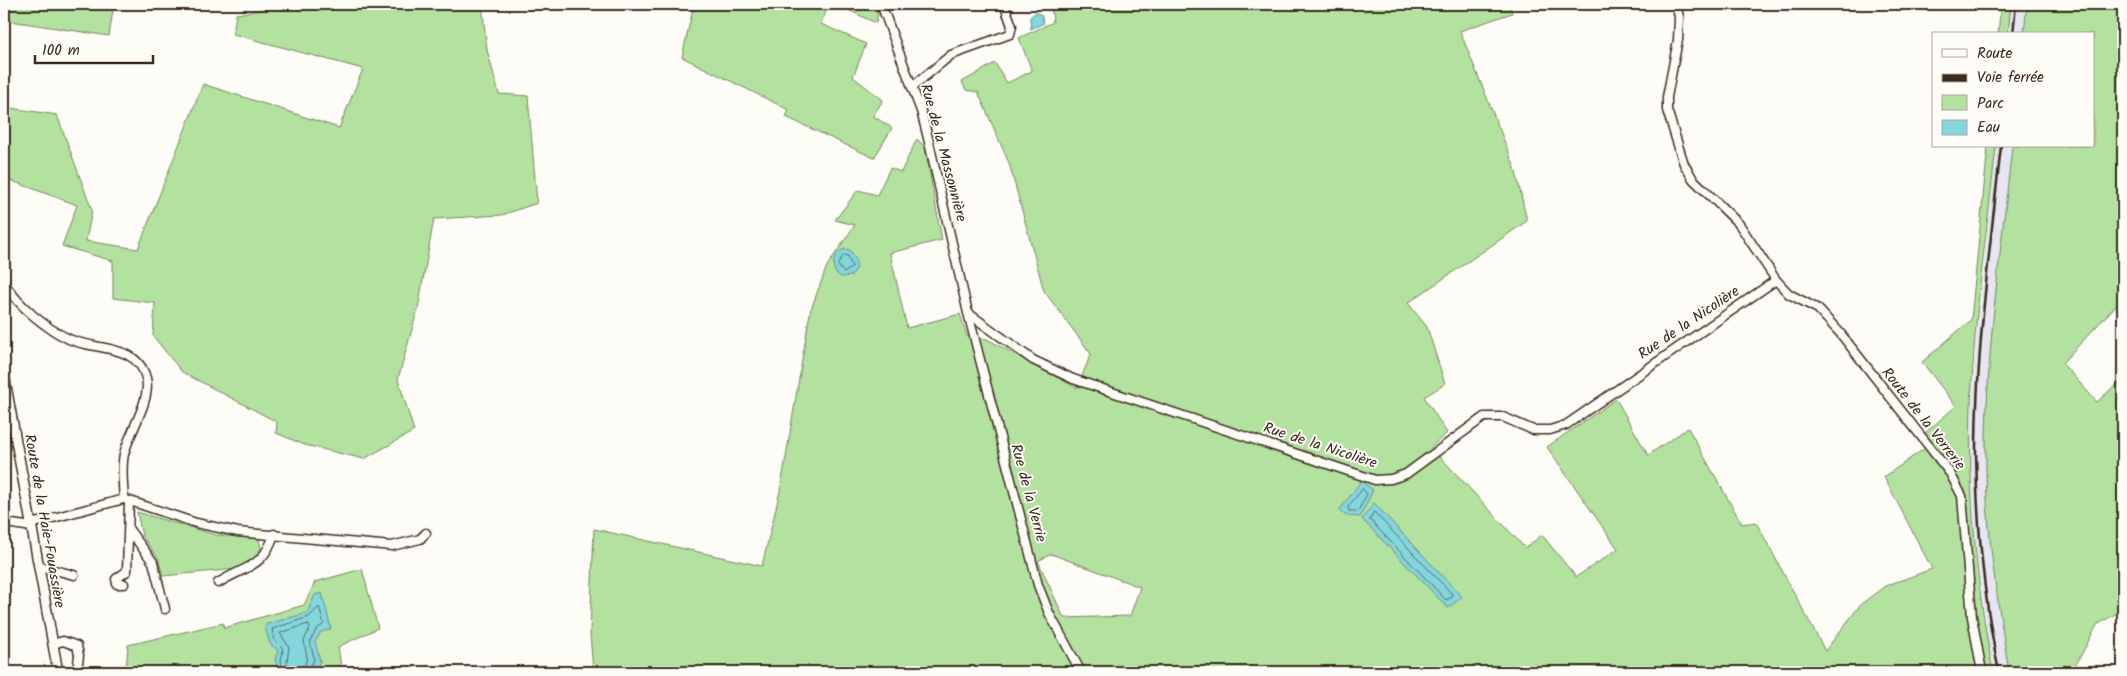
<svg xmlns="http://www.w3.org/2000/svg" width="2127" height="676" viewBox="0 0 2127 676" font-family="Kalam,sans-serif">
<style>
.built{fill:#e5e6f2}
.green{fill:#b3e19f;stroke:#77865e;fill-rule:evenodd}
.water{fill:#84d5dc;stroke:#679190}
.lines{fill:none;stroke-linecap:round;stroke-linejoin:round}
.shore{stroke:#586e6a;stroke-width:1}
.minor-casing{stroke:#3b2a1e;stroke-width:11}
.tertiary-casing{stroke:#3b2a1e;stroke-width:12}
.minor{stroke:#fdfcf7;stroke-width:8}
.tertiary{stroke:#fdfcf7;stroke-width:9}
.rail{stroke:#3b2a1e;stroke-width:2.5}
.labels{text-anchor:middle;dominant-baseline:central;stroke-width:4;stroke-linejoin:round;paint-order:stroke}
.street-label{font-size:15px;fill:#3b2a1e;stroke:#fdfcf7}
</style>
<rect width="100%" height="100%" fill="#fdfcf7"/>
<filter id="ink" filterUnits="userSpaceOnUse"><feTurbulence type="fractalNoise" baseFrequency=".02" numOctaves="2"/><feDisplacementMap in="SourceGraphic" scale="10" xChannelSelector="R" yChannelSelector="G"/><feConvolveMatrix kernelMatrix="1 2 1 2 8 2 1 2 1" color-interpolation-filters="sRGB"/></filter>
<g filter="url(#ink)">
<g class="built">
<path d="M2011,4H2027L2024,34H2008Z"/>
<path d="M1996,146H2012L1991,351L1987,413V500L1993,560L2009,672H1994L1989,650L1973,521L1970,459L1971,400L1976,342Z"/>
</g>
<g class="green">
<path d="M4,4H114L109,36L4,20Z"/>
<path d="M271,4H482L487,50L499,94L528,96L537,203L502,215L434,219L418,308L398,379L414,431L364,459L305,445L276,433L277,422L182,372L153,336L155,303L113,298V261L62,246L77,205L4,178V107L57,115L92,210L86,241L138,249L203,84L339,128L363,69L233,34L236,14L267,9Z"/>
<path d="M694,4H829L821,24L866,44L853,77L883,100L873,116L892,128L874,158L786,117L789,110L682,57Z"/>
<path d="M835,4H858L878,13L876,23Z"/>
<path d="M1051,4H1509L1512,13L1460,31L1515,168L1527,221L1408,303L1427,327L1445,384L1424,397L1447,433L1431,447L1525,548L1542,535L1576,577L1618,549L1547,447L1616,399L1648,455L1688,428L1742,524L1756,522L1825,651L1861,604L1885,586L1932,569L1884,477L1931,444L1924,434L1956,406L1922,362L1971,320L1988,146H1996C1987,231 1974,317 1971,402C1968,492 1976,583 1993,672H593L590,633L594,529L762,566L781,487L810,312L827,266L855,225L835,220L858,190L877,195L890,168L901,172L917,139L925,147L942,240L890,253L907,328L960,314L967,336L987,339L1077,388L1091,354L1044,291L1009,163L978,92L966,90L962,82L995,63L1007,83L1032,71L1019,38L1053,22ZM1051,554L1140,587L1130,616L1064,618L1038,561Z"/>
<path d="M2001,4H2011L2008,34H1998Z"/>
<path d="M2027,4H2123V136L2118,143L2123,148V298L2062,363L2097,402L2120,381L2123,384V609L2097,625L2072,672H2009C2000,615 1990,558 1987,500C1981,382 2000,263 2012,146H2093V34H2024Z"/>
<path d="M137,512L216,535L259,539L261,548L256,557L237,569L163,576L158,558L142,536Z"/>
<path d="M362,569L378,628L338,647L342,672H126L128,645L223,623L224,628L304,605L315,582Z"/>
</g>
<g class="water">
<path d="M1036,12L1041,15L1044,23L1031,29L1030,17Z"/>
<path d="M845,249L850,250L855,258L857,268L851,276L841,277L835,272C831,262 835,252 845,249Z"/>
<path d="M1361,481L1373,490L1360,517L1347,516L1339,511Z"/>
<path d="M1374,503L1462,597L1448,608L1362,519Z"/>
<path d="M322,593L331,629L321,632L315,642L320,661L315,670L279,672L275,660L278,650L270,644L265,627L267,624L307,613L315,595Z"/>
</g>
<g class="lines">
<g class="shore">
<path d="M844,255L848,256L852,267L844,273L838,265Z"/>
<path d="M1363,489L1367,494L1358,511H1349L1348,507Z"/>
<path d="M1374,512L1452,594V597L1446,600L1370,520Z"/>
<path d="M283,672L281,661L283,649L274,640L272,629L309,617L319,607L324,624L317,629L310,641L314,659L309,672"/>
<path d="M290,672L287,662L289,647L280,633L308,624L310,628L304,641L307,657L303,672"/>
</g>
<g class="minor-casing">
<g id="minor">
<path d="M881,4L921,111L928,138L968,313L1038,585L1049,613L1081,672"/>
<path d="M1676,4L1679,17L1678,40L1667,97V110L1684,164L1693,179L1739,224L1776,280L1789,294L1818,309L1840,333L1950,473L1962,496L1972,617L1982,672"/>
<path d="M912,87L951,55L1010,34L1012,26L1004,4"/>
<path d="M4,283C18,305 45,328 69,339C95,351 137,343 146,378C152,399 129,433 124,454C121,468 123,485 124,499"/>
<path d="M968,313L1033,360L1073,379L1375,480L1391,479L1406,474L1484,417H1503L1533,430H1550L1566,425L1776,280"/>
<path d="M6,523L32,527"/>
<path d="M31,524L124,499L196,523L238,532L392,546L420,539L426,533"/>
<path d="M130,531L153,562L165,609"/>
<path d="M39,566L74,575"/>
<path d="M218,583C245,566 264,568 274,534"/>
<path d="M124,584H117L116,579L127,571L129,501"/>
<path d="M53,644L63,641L77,646L79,655L77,672"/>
</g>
</g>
<g class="tertiary-casing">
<path id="tertiary" d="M4,375L58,672"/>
</g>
<use href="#minor" class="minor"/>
<use href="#tertiary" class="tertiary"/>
<g class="rail">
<path d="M2013,34L2016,4"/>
<path d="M1999,672C1984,600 1977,526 1976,453C1976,351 1990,248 2001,146"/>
</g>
</g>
</g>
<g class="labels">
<g class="street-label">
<text transform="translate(943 153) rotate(75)">Rue de la Massonnière</text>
<text transform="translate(1689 323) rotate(-34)">Rue de la Nicolière</text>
<text transform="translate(1923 419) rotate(52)">Route de la Verrerie</text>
<text transform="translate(1320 446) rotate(18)">Rue de la Nicolière</text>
<text transform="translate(1028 493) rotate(75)">Rue de la Verrie</text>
<text transform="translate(44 521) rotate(80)">Route de la Haie-Fouassière</text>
</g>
</g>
<rect width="2127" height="676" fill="none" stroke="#fdfcf7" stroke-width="20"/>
<rect x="10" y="10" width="2107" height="656" fill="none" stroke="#3b2a1e" stroke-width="2" filter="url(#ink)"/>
<rect x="1932" y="32" width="162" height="115" fill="#fdfcf7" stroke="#afa8a0"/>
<rect x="1942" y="49" width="25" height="8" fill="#fdfcf7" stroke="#afa8a0"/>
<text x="1977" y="58" font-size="15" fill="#3b2a1e">Route</text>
<rect x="1942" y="74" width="25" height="8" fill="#3b2a1e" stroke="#afa8a0"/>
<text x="1977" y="82" font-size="15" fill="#3b2a1e">Voie ferrée</text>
<rect x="1942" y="95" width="25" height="15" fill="#b3e19f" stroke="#afa8a0"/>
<text x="1977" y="108" font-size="15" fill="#3b2a1e">Parc</text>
<rect x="1942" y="120" width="25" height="15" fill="#84d5dc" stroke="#afa8a0"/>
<text x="1977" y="132" font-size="15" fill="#3b2a1e">Eau</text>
<path d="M35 55v8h118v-8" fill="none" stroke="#3b2a1e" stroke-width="2.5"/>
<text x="42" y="55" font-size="15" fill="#3b2a1e" stroke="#fdfcf7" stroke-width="4" paint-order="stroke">100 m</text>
</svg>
